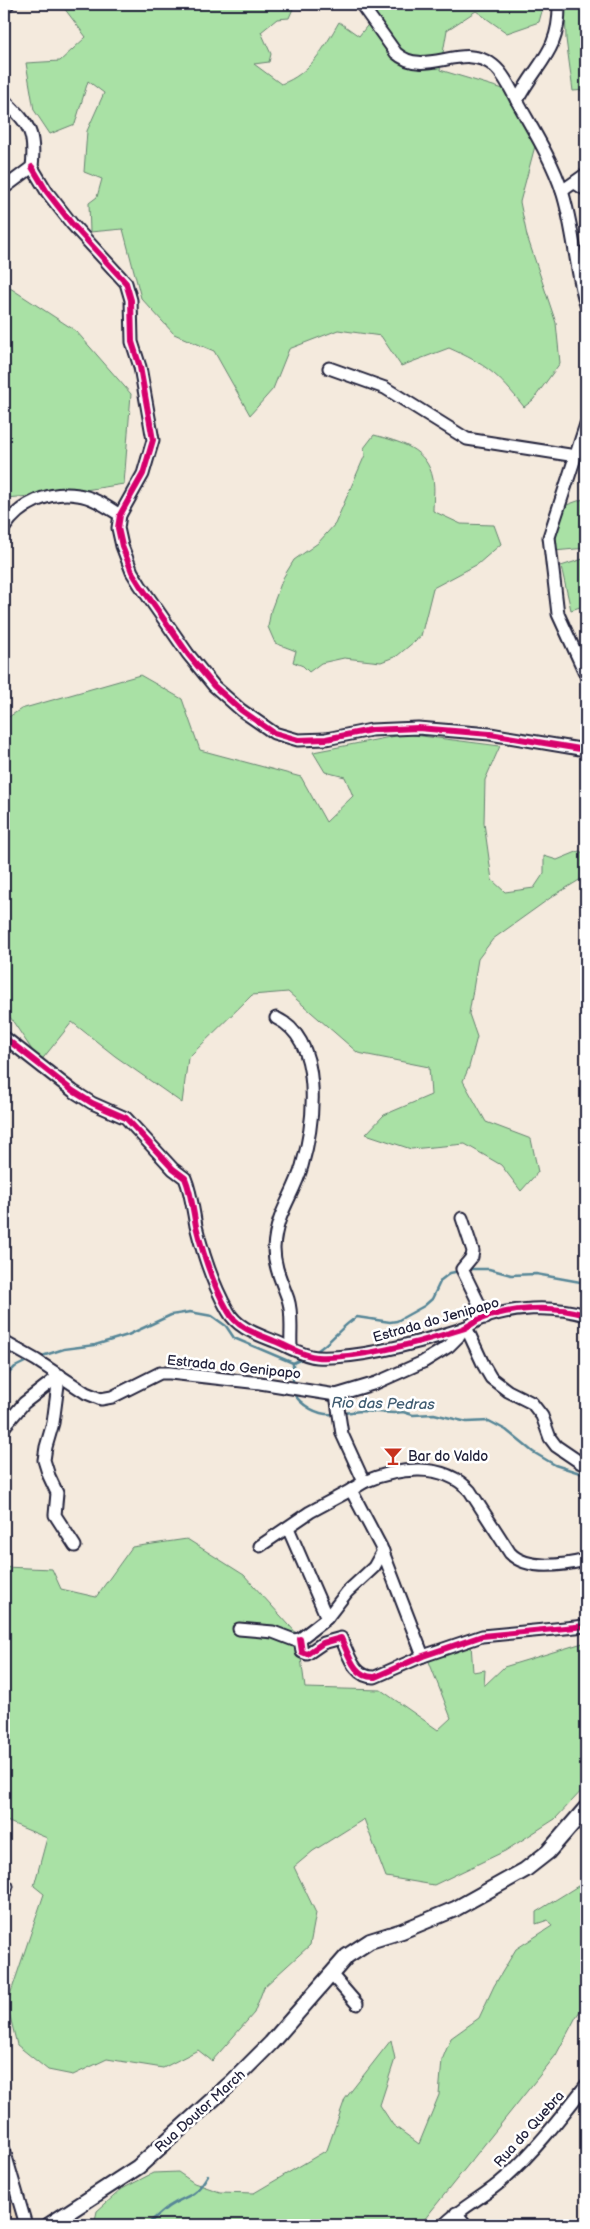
<svg xmlns="http://www.w3.org/2000/svg" width="590" height="2229" viewBox="0 0 590 2229" font-family="'Balsamiq Sans',sans-serif">
<style>
.built{fill:#eddcc5}
.green{fill:#a9e1a5;stroke:#668270}
.lines{fill:none;stroke-linecap:round;stroke-linejoin:round}
.stream{stroke:#568697;stroke-width:2.5}
.minor-casing{stroke:#22223b;stroke-width:15}
.major-casing{stroke:#22223b;stroke-width:18}
.minor{stroke:#fff;stroke-width:11}
.major{stroke:#fff;stroke-width:14}
.cycleway-casing{stroke:#fff;stroke-width:9}
.cycleway{stroke:#d6006c;stroke-width:6}
.labels{text-anchor:middle;dominant-baseline:central;stroke-width:5;stroke-linejoin:round;paint-order:stroke}
.street-label{font-size:14px;fill:#22223b;stroke:#fff}
.poi-label{font-size:14px;fill:#22223b;stroke:#fff;text-anchor:start}
.water-label{font-size:15px;font-style:italic;fill:#405c71;stroke:#fff}
</style>
<rect width="100%" height="100%" fill="#f4eadd"/>
<filter id="ink" filterUnits="userSpaceOnUse"><feTurbulence type="fractalNoise" baseFrequency=".02" numOctaves="2"/><feDisplacementMap in="SourceGraphic" scale="10" xChannelSelector="R" yChannelSelector="G"/><feConvolveMatrix kernelMatrix="1 2 1 2 8 2 1 2 1" color-interpolation-filters="sRGB"/></filter>
<g filter="url(#ink)">
<path class="built" d="M4,2176H6L20,2225H4Z"/>
<g class="green">
<path d="M61,4H295L289,18L277,19L261,32L271,54L269,62L254,64L281,84C310,74 324,48 339,22L359,36L374,17L365,4H544L539,22L507,33L476,11L447,30L440,70L510,91L535,146L520,202L527,236L556,323L560,363L533,400L524,407C498,374 487,365 449,348L401,366L381,336L338,330L289,349L273,389L250,415L214,351L174,334L141,298L123,229L90,232L89,203L97,197L102,179L84,172L87,131L104,93L88,81L75,124L50,134L34,110L26,63L60,61L86,37Z"/>
<path d="M565,4H586V90L573,91L566,39Z"/>
<path d="M4,284L76,331L131,394L124,484L59,494L4,498Z"/>
<path d="M374,435C400,442 427,448 433,479C435,489 433,501 433,511L461,524L494,525L501,544L478,564L433,588L421,636L397,656L381,662L344,658L321,663L309,672L303,666L293,662L296,651L275,643L268,627L271,610L283,578L294,560L318,543L335,524L365,455L364,448Z"/>
<path d="M586,498V548L554,551L561,507Z"/>
<path d="M586,558V605L571,610L561,566Z"/>
<path d="M140,675L182,699L200,750L301,777L326,822L353,796L345,777L325,772L313,752L406,734L500,746L485,780L484,823L492,880L505,892L534,888L544,873V856L557,860L579,851L586,854V876L553,896L493,939L478,959L469,1014L477,1037L469,1067L463,1081L486,1122L531,1139L538,1172L521,1191L501,1165L465,1144L411,1149L366,1134L384,1115L431,1095L429,1067L358,1053L288,992L252,995L188,1058L182,1103L115,1056L72,1022L40,1062L4,1008V720L21,709Z"/>
<path d="M187,1539L244,1575L298,1635L305,1688L381,1690L438,1730L451,1718L426,1654L471,1644L473,1672L485,1670L484,1686L504,1667L586,1642V1786L555,1819L505,1851L434,1885L386,1877L364,1819L313,1851L294,1867L316,1913L310,1945L264,1987L254,2013L212,2061L198,2050L163,2068L107,2059L73,2075L48,2070L17,2045L7,2004L44,1894L34,1886L47,1838L4,1820V1567L52,1569L61,1589L96,1597L132,1547Z"/>
<path d="M586,1881V2002L576,2017L556,2055L420,2225H94L97,2211L122,2189L153,2173L178,2172L194,2183L220,2192L254,2193L327,2150L345,2099L391,2040L395,2059L380,2105L393,2125L419,2144L439,2095L442,2060L451,2038L479,2018L494,1986L516,1949L552,1926L548,1920L536,1924V1912Z"/>
</g>
<g class="lines">
<g class="stream">
<path d="M468,1269H489L511,1275L536,1274L586,1283"/>
<path d="M315,1352C332,1342 341,1326 357,1317L390,1322L397,1321L424,1306L432,1299L441,1280L450,1273L460,1271"/>
<path d="M39,1357L64,1349L95,1345L128,1335L171,1315L190,1312L212,1316L226,1326L234,1338L293,1363L304,1358"/>
<path d="M4,1378L15,1367L29,1360"/>
<path d="M293,1386V1363"/>
<path d="M292,1391C301,1406 318,1416 335,1414"/>
<path d="M343,1413L361,1411L394,1413L403,1412L413,1415L434,1414L467,1422L489,1421L506,1430L533,1452L555,1465L586,1475"/>
<path d="M147,2225C154,2219 161,2212 168,2207C189,2193 193,2200 208,2175"/>
</g>
<g class="minor-casing">
<g id="minor">
<path d="M361,4L396,53C425,79 463,40 494,66C504,74 511,90 517,101"/>
<path d="M559,4C560,52 537,62 517,101C533,130 552,160 562,191C574,228 575,268 586,305"/>
<path d="M4,7L8,4"/>
<path d="M4,100C28,124 36,130 32,167L4,188"/>
<path d="M32,167L47,192L72,224L126,283L131,300L132,342L140,367L153,440L143,474L120,515L118,528L122,546L132,572L140,585L188,654L214,686L241,710L274,733L298,740L326,739L371,730L418,728L490,734L586,750"/>
<path d="M575,183L586,190"/>
<path d="M562,191L586,174"/>
<path d="M329,368L385,388L467,439L576,456"/>
<path d="M586,424L549,537L558,614L586,675"/>
<path d="M4,528C19,504 50,490 78,495C93,497 107,507 120,515"/>
<path d="M276,1018C325,1041 314,1124 302,1166C293,1197 276,1213 274,1248C274,1267 282,1282 288,1299C293,1314 290,1333 291,1348"/>
<path d="M4,1037L73,1091L92,1103L126,1118L173,1169L185,1178C191,1192 193,1210 196,1226C203,1254 213,1285 228,1311C237,1328 257,1334 274,1341C288,1346 302,1356 317,1357C359,1359 421,1342 462,1329C468,1327 473,1323 478,1320C511,1307 553,1305 586,1315"/>
<path d="M462,1218L473,1251L472,1257L462,1269L486,1318"/>
<path d="M466,1327L484,1366L491,1378L508,1391L532,1403L542,1416L550,1438L556,1446L581,1463L586,1464"/>
<path d="M4,1342L36,1360L86,1393L101,1399L112,1397L160,1373H170L260,1383L336,1395L376,1383L423,1362L449,1346L458,1337L463,1328"/>
<path d="M59,1377L53,1423L46,1447L44,1460L49,1476L57,1493L55,1515L75,1546"/>
<path d="M336,1395L342,1434L364,1482L351,1490L381,1547L423,1656"/>
<path d="M4,1427L24,1403L60,1375"/>
<path d="M364,1482C397,1468 443,1461 470,1491L510,1553C527,1571 565,1565 586,1560"/>
<path d="M288,1528L327,1618"/>
<path d="M260,1546L310,1512L351,1490"/>
<path d="M239,1629L273,1632L294,1640L300,1639L327,1618L347,1592L374,1567L383,1551"/>
<path d="M300,1639L302,1652L307,1654L323,1643L341,1638C349,1655 354,1678 375,1677L423,1656L482,1636L586,1626"/>
<path d="M4,1895L7,1886"/>
<path d="M331,1974L357,2004"/>
<path d="M4,2150L26,2225"/>
<path d="M456,2213L466,2225"/>
<path d="M444,2225C462,2206 486,2196 505,2178C535,2151 561,2117 586,2085"/>
</g>
</g>
<g class="major-casing">
<path id="major" d="M49,2225L138,2167L231,2083L271,2043L347,1956L370,1941L402,1931L455,1909L525,1870L548,1852L586,1808"/>
</g>
<use href="#minor" class="minor"/>
<use href="#major" class="major"/>
<g class="cycleway-casing">
<g id="cycleway">
<path d="M32,167L47,192L72,224L126,283L131,300L132,342L140,367L153,440L143,474L120,515L118,528L122,546L132,572L140,585L188,654L214,686L241,710L274,733L298,740L326,739L371,730L418,728L490,734L586,750"/>
<path d="M4,1037L73,1091L92,1103L126,1118L173,1169L185,1178C191,1192 193,1210 196,1226C203,1254 213,1285 228,1311C237,1328 257,1334 274,1341C288,1346 302,1356 317,1357C359,1359 421,1342 462,1329C468,1327 473,1323 478,1320C511,1307 553,1305 586,1315"/>
<path d="M300,1639L302,1652L307,1654L323,1643L341,1638C349,1655 354,1678 375,1677L423,1656L482,1636L586,1626"/>
</g>
</g>
<use href="#cycleway" class="cycleway"/>
</g>
</g>
<defs>
<g id="bar-bare" transform="scale(1.5)"><path d="M-6-5H6L.8 .8V4.5H3.5V6h-7V4.5H-.8V.8Z" fill="#c8321e" stroke="#fff" stroke-width="2.5" paint-order="stroke"/></g>
</defs>
<g fill-rule="evenodd">
<use href="#bar-bare" x="393" y="1456"/>
</g>
<g class="labels">
<g class="street-label">
<text transform="translate(436 1320) rotate(-16)">Estrada do Jenipapo</text>
<text transform="translate(234 1367) rotate(6)">Estrada do Genipapo</text>
<text transform="translate(200 2111) rotate(-42)">Rua Doutor March</text>
<text transform="translate(529 2129) rotate(-48)">Rua do Quebra</text>
</g>
<g class="poi-label">
<text x="408" y="1456">Bar do Valdo</text>
</g>
<g class="water-label">
<text transform="translate(383 1404) rotate(1)">Rio das Pedras</text>
</g>
</g>
<rect width="590" height="2229" fill="none" stroke="#fff" stroke-width="20"/>
<rect x="10" y="10" width="570" height="2209" fill="none" stroke="#22223b" stroke-width="2" filter="url(#ink)"/>
</svg>
